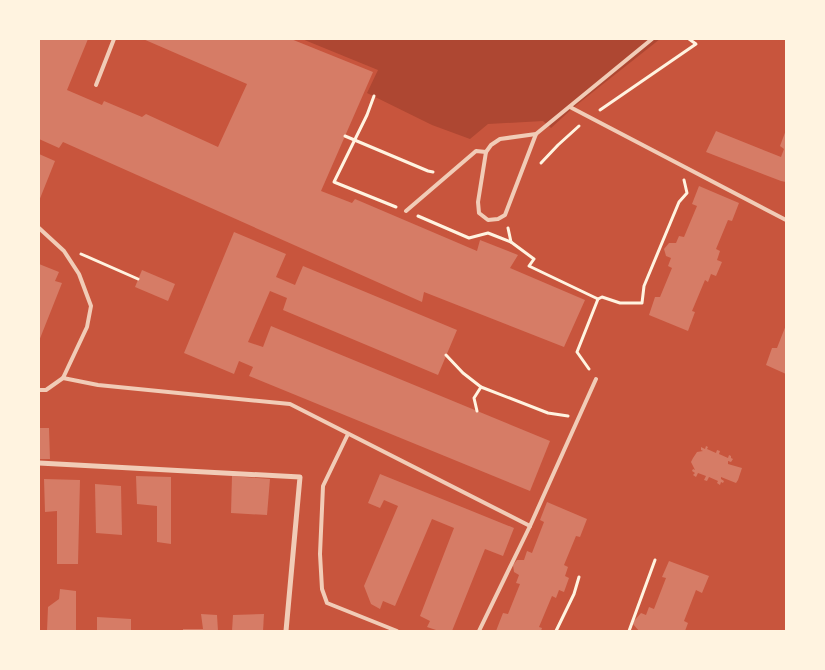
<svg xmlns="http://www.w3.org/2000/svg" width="825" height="670" viewBox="0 0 825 670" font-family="'DejaVu Sans',sans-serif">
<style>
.green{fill:#ae4732}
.building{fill:#d67c66}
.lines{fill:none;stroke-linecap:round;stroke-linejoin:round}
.path{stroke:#fff3e0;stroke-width:3}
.service{stroke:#f1ccb7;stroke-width:4}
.minor{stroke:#f1ccb7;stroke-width:5}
</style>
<rect width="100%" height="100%" fill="#c8553d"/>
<path class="green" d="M302,39H660L574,107L551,128L543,121L488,124L470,139L432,125L367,93L378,70Z"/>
<g class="building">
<path d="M39,39H88L67,90L102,105L104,101L142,117L146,114L218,147L247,84L143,39H291L373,72L321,191L352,203L355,199L477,251L480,240L518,255L510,268L585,300L564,347L424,292L422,302L63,142L59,148L39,139Z"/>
<path d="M786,130V182L781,181L706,152L716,131L781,157L784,149L780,146Z"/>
<path d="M39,154L55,161L39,201Z"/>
<path d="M699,186L739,203L732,221L728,220L716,249L720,251L717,260L722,262L716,276L711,274L708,282L705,280L692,311L695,312L688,331L649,315L655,297H660L672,268L668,266L671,258L666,256L664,249L669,243H676L679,236L684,237L697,206L692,204Z"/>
<path d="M234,232L286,254L276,277L295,285L303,266L457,330L438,375L283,310L287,298L270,291L248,342L263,347L271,326L550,441L530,491L249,376L253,367L239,361L234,374L184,353Z"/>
<path d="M39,264L59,272L55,281L62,283L39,341Z"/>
<path d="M142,270L175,284L168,301L135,287Z"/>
<path d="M786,325V374L766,365L772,348H777Z"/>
<path d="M39,428H49L50,459H39Z"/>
<path d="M706,446L708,447L707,449L716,453L717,450L720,451L719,454L728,458L729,455L731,456V458L733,459L731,462L728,461V464L742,468L738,480L736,483L721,477V479L724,481L723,483L721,482L720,485L717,483L718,481L709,477L707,481L704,480L706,476L698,473L696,477L693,475L695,473L692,471L693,469L695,470L691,462L693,458L697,452L703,451L701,450V447L705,449Z"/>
<path d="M380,474L514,528L503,556L485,549L452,631H439L427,627L430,621L420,616L454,528L432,519L395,606L383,601L380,609L371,604L364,586L398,506L384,500L380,508L368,503Z"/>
<path d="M136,476L171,477V544L157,542V506L137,504Z"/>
<path d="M232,476L270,479L267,515L231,513Z"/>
<path d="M44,479L80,480L78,564H57V511L45,512Z"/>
<path d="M95,484L121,486L122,535L96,533Z"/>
<path d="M547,502L587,519L580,537L576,536L564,565L568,567L565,576L569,578L564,592L559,590L556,598L552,596L539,627L542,628L541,631H496L503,613L508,614L520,584L516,583L519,575L514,572L513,565L517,560H524L527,551L532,553L544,522L540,520Z"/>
<path d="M669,561L709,576L702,593L696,590L684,621L688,623L685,631H639L633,624L634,621L641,613L646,615L649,607L654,609L666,578L662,577Z"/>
<path d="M60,589L76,591V631H47L48,607L59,599Z"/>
<path d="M201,614L217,615L218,631H183V629H203Z"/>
<path d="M264,614L263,631H232L233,615Z"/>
<path d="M97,617L131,619V631H97Z"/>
</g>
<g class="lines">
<g class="path">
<path d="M374,96L367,115L334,182L396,207"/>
<path d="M600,110L696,44L689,39"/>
<path d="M345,136L428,171L433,172"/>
<path d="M541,163L558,145L579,126"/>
<path d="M418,216L469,238L488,233L511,242"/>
<path d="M508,228L511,242L534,259L529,266L598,299L577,352L589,369"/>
<path d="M81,254L138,279"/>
<path d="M598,299L602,297L620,303H642L644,286L679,202L687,193L684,180"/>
<path d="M446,355L463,373L481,387L548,413L568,416"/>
<path d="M477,411L474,398L481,387"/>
<path d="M556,631L574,594L579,577"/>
<path d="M629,631L655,560"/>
</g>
<g class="service">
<path d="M96,85L114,39"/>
<path d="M570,107L786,220"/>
<path d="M486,152L478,202L479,213L488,220L498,219L505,215L536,134"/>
<path d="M406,211L476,151L486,152L491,145L500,139L536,134L652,39"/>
<path d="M39,228L64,251L79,274L91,306L87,327L63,378L98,385L290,404L530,526"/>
<path d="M39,390H46L63,378"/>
<path d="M348,434L323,486L320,554L322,589L327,603L397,631"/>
<path d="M479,631L530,526L596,379"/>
</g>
<path class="minor" d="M39,463L300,477L286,631"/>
</g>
<rect width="825" height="670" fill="none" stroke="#fff3e0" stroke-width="80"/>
</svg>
